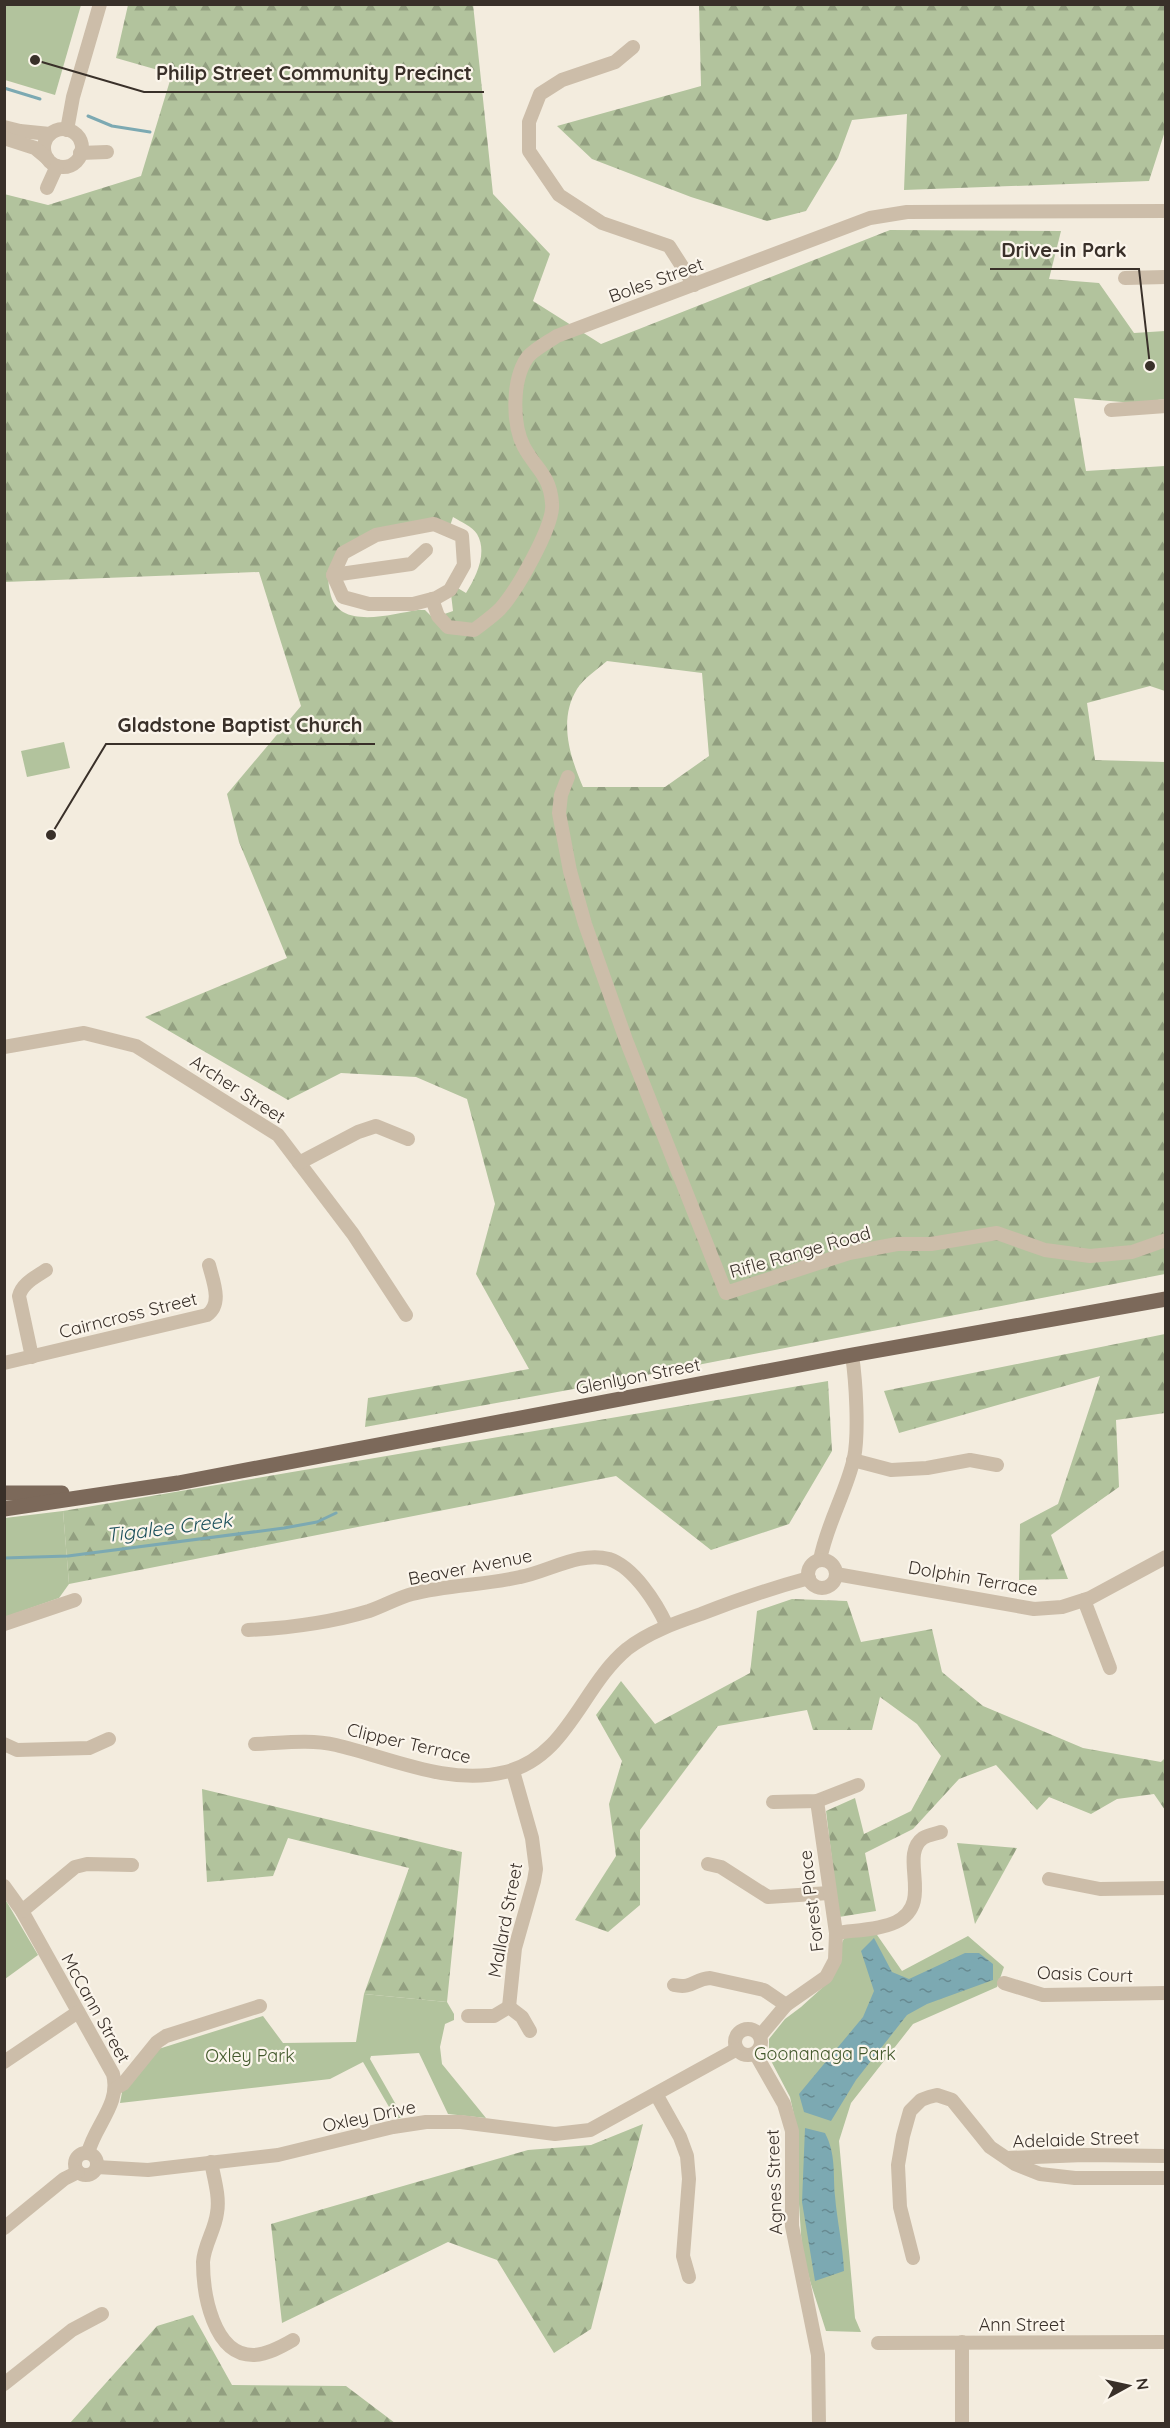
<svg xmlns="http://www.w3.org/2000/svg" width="1170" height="2428" viewBox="0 0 1170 2428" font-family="Quicksand,sans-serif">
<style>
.green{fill:#b2c39d}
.forest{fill:url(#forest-firs);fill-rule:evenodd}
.water{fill:url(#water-ripples)}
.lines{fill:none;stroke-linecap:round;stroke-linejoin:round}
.stream{stroke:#7ca9b2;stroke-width:3}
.minor{stroke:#ccbda9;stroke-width:14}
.major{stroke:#7c695a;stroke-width:15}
.labels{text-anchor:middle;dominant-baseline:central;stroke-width:4.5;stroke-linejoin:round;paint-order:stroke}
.street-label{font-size:18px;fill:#393029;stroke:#fbf5eb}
.park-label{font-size:18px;fill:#43592c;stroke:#fbf5eb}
.water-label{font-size:20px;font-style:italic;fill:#1d515d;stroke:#fbf5eb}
.leader{fill:none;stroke:#393029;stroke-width:2}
.callout-dot{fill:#393029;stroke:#fbf5eb;stroke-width:2}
.callout-label{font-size:20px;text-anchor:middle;font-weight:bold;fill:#393029;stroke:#fbf5eb;stroke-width:4.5;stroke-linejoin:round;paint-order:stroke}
</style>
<defs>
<pattern id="forest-firs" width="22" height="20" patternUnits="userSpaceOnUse" patternTransform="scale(1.5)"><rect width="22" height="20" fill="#b2c39d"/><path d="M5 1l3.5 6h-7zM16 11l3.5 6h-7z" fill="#929f80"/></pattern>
<pattern id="water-ripples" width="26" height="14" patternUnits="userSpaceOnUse" patternTransform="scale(1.5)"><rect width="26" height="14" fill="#7ca9b2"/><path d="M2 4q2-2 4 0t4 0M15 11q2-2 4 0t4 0" fill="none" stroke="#678a91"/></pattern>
</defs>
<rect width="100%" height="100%" fill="#f3ecde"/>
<g class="green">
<path d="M4,5H81L55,95L5,80Z"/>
<path d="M1165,331V399L1134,403V333Z"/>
<path d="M64,742L70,768L27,777L21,751Z"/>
<path d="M63,1511L69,1584L59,1598L5,1617V1518Z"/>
<path d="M5,1899L38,1955L5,1979Z"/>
<path d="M875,1932L902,1971L968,1936L1004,1967L997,1987L913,2024L851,2103L839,2141L855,2318L861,2332L826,2331L810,2281L802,2249L799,2204V2138L790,2097L769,2057V2039L785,2019L801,2007L822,1988L845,1936Z"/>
<path d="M364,1994L447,2002L454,2014V2020L445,2024L440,2047L442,2064L486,2118L448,2114L419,2053L371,2056L370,2059L403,2117L396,2119L363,2062L330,2079L120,2103L123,2087L149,2052L263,2016L283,2043L356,2042Z"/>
</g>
<g class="forest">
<path d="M473,4L493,194L550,254L533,301L601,344L890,230L1061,231L1049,279L1099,283L1134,333V403L1074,398L1086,471L1165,466V691L1150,686L1087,703L1095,760L1165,762V1274L590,1386L365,1427L368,1398L529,1369L476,1274L495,1204L467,1099L416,1077L341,1073L288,1100L145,1017L287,958L239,842L227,794L301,706L259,572L5,582L4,194L48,205L141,176L172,74L116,58L128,5ZM453,517C461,522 472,526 477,534C488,553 476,577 466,593L456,587L451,594L453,611L433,618L425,610H418C391,614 337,631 330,592C329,587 327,579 330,573C334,565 360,542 368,533L450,526ZM607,661L702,673L709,756L665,787H583C570,757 558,720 577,689C583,679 598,669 607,661Z"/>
<path d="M699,5H1165V131L1149,181L904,190L907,114L852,120L838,158L806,211L767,221L691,197L592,159L557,126L701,86Z"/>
<path d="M1165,1334V1413L1116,1420L1119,1487L1051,1535L1068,1579L1019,1580L1020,1524L1058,1504L1100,1376L899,1433L884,1391Z"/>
<path d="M828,1381L832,1451L789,1524L711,1550L616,1476L69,1584L63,1511Z"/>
<path d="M792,1599L847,1601L861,1642L932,1629L942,1672L983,1706L1083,1748L1161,1762L1165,1758V1810L1154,1794L1117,1799L1091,1814L1049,1797L1037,1810L996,1765L959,1779L913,1829L865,1853L876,1911L839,1917L826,1811L855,1798L864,1834L911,1811L941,1756L917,1724L880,1697L872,1730H813L807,1710L718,1726L640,1830V1905L608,1932L575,1920L616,1856L609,1804L622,1761L596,1715L621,1681L655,1724L750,1673L757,1611Z"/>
<path d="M202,1789L462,1852L447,2002L364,1994L409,1868L288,1838L273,1876L207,1882Z"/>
<path d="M957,1843L1017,1848L975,1924Z"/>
<path d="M643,2124L591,2329L554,2353L497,2260L448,2242L282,2323L271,2224L528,2150L591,2145Z"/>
<path d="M193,2315L232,2385L346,2386L395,2423H70L157,2326Z"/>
</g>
<g class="water">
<path d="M874,1938L892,1972L909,1979L965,1953H979L993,1964V1980L927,2004L907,2015L856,2080L831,2121L804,2112L799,2094L863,2017L874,1991L861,1951Z"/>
<path d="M805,2128L825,2133C836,2154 833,2173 835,2196C837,2221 843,2246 844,2271L815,2281L802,2202Z"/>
</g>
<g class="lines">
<g class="stream">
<path d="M4,88L40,99"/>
<path d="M88,116L112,126L150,132"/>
<path d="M4,1558L68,1556L284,1528L317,1522L336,1513"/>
</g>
<g class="minor">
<path d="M633,47L615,62L562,80L540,94L529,122V151L559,195L602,223L669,246L694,285"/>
<path d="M4,127L20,131L50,134"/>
<circle cx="63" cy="148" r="19"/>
<path d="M67,130L73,97L100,4"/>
<path d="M4,138L35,148L47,158"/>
<path d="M80,153L107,152"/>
<path d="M47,188L57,166"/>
<path d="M1125,278L1166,277"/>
<path d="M1111,410L1166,406"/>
<path d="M434,524L462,536L464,565L450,590L436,598L413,604H369L343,597L333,575L343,553L376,535Z"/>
<path d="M333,575L411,564L426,550"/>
<path d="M432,599L438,616L448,627L474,630C483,623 492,617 500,609C515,593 555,525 552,503C550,475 536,469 524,447C512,424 512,380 527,358C533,350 548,342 557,336L870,218L907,212L1166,211"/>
<path d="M568,777L561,795L559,813L570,871L585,924L626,1040L726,1293L849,1253L897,1244H931L997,1233L1045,1250L1090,1256L1132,1252L1166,1240"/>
<path d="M4,1047L84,1033L136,1046L278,1135L353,1234L406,1315"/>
<path d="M299,1163L358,1132L376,1126L408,1139"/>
<path d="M32,1357L19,1296C22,1283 36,1277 46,1270"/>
<path d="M4,1363L207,1315C223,1304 213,1281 209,1265"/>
<path d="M853,1460L891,1470L927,1468L970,1460L997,1465"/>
<path d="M820,1560C827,1523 846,1493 854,1458C859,1433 856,1382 852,1355"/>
<circle cx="822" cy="1574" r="14"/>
<path d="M836,1574L1034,1609L1062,1607L1090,1598L1166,1557"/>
<path d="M1084,1600L1110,1668"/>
<path d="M4,1624L75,1600"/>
<path d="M248,1630C290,1628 329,1623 369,1611C384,1606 397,1598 412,1594C447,1585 485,1585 520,1577C548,1572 579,1551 609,1559C634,1567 657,1604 667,1626"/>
<path d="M4,1744L17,1750L89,1748L109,1739"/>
<path d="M255,1744C282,1743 310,1739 336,1745C391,1758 449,1786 505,1772C567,1758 582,1686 627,1649C649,1632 675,1623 701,1614C737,1600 772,1588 809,1578"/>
<path d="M773,1802L817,1801L858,1785"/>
<path d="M708,1864L721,1867L768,1897L829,1893"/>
<path d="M1049,1879L1100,1889L1166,1888"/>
<path d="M4,1886L22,1911L113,2074C121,2104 95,2125 88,2153"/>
<path d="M22,1911L75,1867L87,1864L132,1865"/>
<path d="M836,1933C855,1930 879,1930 896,1922C935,1903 898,1856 923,1838C928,1835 935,1834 941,1832"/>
<path d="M1004,1983L1043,1995L1166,1993"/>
<path d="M674,1985C693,1989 694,1979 710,1978L764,1990L786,2005"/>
<path d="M509,2007L515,1948L534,1881L536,1869L532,1838L513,1771"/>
<path d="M468,2016H494L509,2007L522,2017L530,2031"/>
<circle cx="748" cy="2042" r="13"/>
<path d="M760,2036L786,2005L826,1977L835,1960L836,1933L817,1801"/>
<path d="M755,2053L784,2104L792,2131V2226L818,2355L819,2424"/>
<path d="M4,2062L78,2012"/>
<path d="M116,2088L123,2084L157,2042L166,2036L260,2006"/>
<path d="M656,2094L680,2137L687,2156L689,2179L683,2256L689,2277"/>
<circle cx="86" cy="2164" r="11"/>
<path d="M1007,2158L1084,2155L1166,2156"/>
<path d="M211,2162C214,2178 220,2197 217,2213C215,2230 204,2245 203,2262C203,2293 213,2356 254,2355C268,2354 281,2347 293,2340"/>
<path d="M97,2167L148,2170L278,2155L393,2127L426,2122H461L555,2134L590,2130L737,2049"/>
<path d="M4,2228L64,2179L78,2172"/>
<path d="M913,2258L900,2207L898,2165L903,2136L910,2111L921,2100L929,2097L937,2095L952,2100L990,2147L1015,2164L1040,2174L1075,2178H1166"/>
<path d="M878,2343L1166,2342"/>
<path d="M4,2384L72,2330L102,2314"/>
<path d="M962,2424V2342"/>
</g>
<g class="major">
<path d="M4,1493H62"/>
<path d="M4,1509L178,1483L852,1355L1166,1299"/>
</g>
</g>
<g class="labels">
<g class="street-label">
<text transform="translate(656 280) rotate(-20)">Boles Street</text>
<text transform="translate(238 1089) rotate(33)">Archer Street</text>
<text transform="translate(800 1252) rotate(-16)">Rifle Range Road</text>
<text transform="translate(128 1315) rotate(-14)">Cairncross Street</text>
<text transform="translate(638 1376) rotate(-11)">Glenlyon Street</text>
<text transform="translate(470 1567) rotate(-11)">Beaver Avenue</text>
<text transform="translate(973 1578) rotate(10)">Dolphin Terrace</text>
<text transform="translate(409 1743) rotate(13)">Clipper Terrace</text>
<text transform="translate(811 1901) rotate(-97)">Forest Place</text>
<text transform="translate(505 1920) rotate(-79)">Mallard Street</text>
<text transform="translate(1085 1974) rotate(2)">Oasis Court</text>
<text transform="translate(96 2008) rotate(61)">McCann Street</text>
<text transform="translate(369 2116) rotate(-12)">Oxley Drive</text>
<text transform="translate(1076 2139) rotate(-2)">Adelaide Street</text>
<text transform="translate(774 2182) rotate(-92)">Agnes Street</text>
<text x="1022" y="2324">Ann Street</text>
</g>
<g class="park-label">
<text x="825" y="2053">Goonanaga Park</text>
<text x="250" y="2055">Oxley Park</text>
</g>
<g class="water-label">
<text transform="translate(169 1527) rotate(-7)">Tigalee Creek</text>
</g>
</g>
<path class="leader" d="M35 60L144 92H484M1150 366L1139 269H990M51 835L106 744H375"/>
<g class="callout-dot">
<circle cx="35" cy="60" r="6"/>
<circle cx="1150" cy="366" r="6"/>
<circle cx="51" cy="835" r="6"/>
</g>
<g class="callout-label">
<text x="314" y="80">Philip Street Community Precinct</text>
<text x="1064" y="257">Drive-in Park</text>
<text x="240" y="732">Gladstone Baptist Church</text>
</g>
<rect width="1170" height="2428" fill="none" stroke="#393029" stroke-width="12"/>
<g transform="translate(1128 2386) rotate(82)" stroke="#fbf5eb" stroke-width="4.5" paint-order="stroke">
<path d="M0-4.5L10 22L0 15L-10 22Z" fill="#393029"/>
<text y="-9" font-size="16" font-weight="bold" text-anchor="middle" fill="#393029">N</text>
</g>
</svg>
